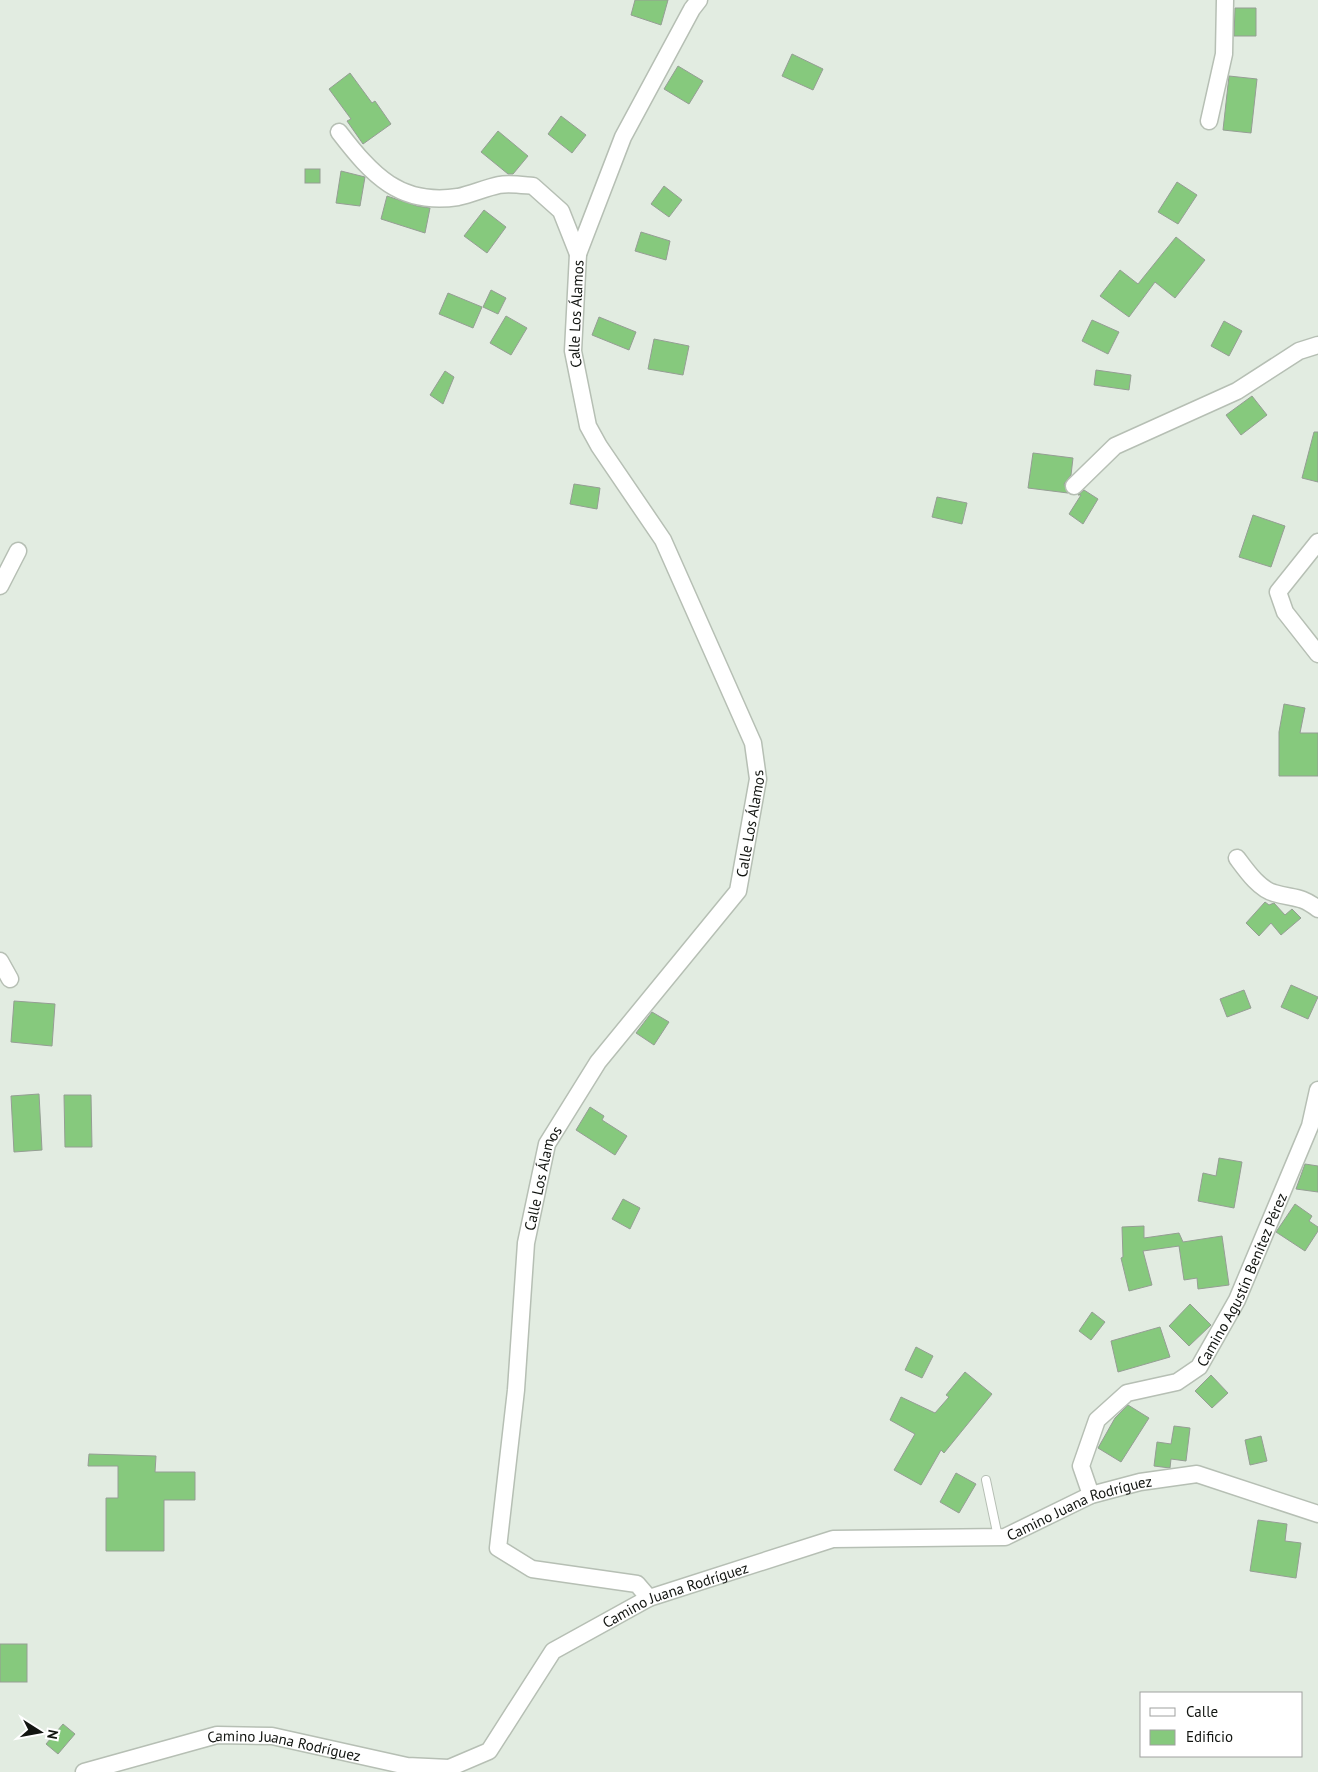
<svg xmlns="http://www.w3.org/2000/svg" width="1318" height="1772" viewBox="0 0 1318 1772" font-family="'PT Sans',sans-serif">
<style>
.building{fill:#86c97d;stroke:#959e94}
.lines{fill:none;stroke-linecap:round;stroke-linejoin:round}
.service-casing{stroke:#b6bfb4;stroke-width:10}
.minor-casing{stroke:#b6bfb4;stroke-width:19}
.service{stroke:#fff;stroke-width:8}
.minor{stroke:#fff;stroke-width:16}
.labels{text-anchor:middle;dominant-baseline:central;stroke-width:4;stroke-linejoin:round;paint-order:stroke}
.street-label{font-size:15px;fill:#121511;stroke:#fff}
</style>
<rect width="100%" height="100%" fill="#e2ece1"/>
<g class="building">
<path d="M635,0H668L661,25L631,15Z"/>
<path d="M1235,8H1256V36H1234Z"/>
<path d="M792,54L823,69L813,90L782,76Z"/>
<path d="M678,66L703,81L689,104L664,89Z"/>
<path d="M350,73L372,103L375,101L391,124L363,144L347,121L351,119L329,89Z"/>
<path d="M1229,76L1257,79L1251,133L1223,130Z"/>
<path d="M561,116L586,135L572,153L548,134Z"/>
<path d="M498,131L528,156L513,174H508L481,152Z"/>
<rect x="305" y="169" width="15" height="14"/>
<path d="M341,171L365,177L360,206L336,203Z"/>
<path d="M1177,182L1197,195L1178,224L1158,212Z"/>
<path d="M664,186L682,200L669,217L651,204Z"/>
<path d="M387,196L417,206L430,208L425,233L381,219Z"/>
<path d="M484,210L506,227L487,253L464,236Z"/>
<path d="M641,232L670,241L666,260L635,251Z"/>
<path d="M1176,237L1205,260L1175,298L1155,282L1129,317L1100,296L1120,270L1138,284Z"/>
<path d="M491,290L506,298L498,314L483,307Z"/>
<path d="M448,293L482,307L473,328L439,314Z"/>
<path d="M506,316L527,328L511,355L490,343Z"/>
<path d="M599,317L636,332L629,350L592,335Z"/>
<path d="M1092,320L1119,332L1108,354L1082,341Z"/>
<path d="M1224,321L1242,331L1229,356L1211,346Z"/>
<path d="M654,339L689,346L683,375L648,369Z"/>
<path d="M1096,370L1131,375L1129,390L1094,385Z"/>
<path d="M445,371L454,377L443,404L430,395Z"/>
<path d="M1252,396L1267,415L1241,435L1226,415Z"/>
<path d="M1314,432H1318V482L1302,478Z"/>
<path d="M1033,453L1073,458L1071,475L1064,484L1068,493L1028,488Z"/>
<path d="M574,484L600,488L597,509L570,504Z"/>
<path d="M1084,490L1098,499L1083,524L1069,514L1081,495H1078Z"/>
<path d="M937,497L967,503L962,524L932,517Z"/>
<path d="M1253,515L1285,526L1271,567L1239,557Z"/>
<path d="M1284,704L1305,708L1300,733H1318V776H1279V732Z"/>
<path d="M1265,902L1269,905L1274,903L1285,915L1292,909L1301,918L1281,935L1271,923L1259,936L1246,923Z"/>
<path d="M1291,985L1318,997L1308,1019L1281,1007Z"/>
<path d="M1244,990L1251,1008L1227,1017L1220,999Z"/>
<path d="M14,1001L55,1004L52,1046L11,1042Z"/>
<path d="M652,1012L669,1022L654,1045L636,1033Z"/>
<path d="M39,1094L42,1150L14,1152L11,1096Z"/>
<path d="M64,1095H91L92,1147H65Z"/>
<path d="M590,1107L604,1116L602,1120L627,1136L615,1155L576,1130Z"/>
<path d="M1219,1158L1242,1162L1234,1208L1198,1201L1203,1173L1216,1176Z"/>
<path d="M1305,1164L1318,1166V1192L1296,1189Z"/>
<path d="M623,1199L640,1208L630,1229L612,1219Z"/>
<path d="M1295,1204L1312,1216L1309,1221L1318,1227V1231L1305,1251L1276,1232Z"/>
<path d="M1144,1226V1238L1179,1233L1183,1242L1222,1236L1229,1285L1198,1289L1197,1278L1184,1280L1179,1246L1143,1251L1152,1285L1129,1291L1121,1258L1123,1257L1122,1227Z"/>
<path d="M1190,1304L1211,1325L1189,1346L1169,1326Z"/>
<path d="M1092,1312L1105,1322L1091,1340L1079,1331Z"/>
<path d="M1160,1327L1170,1357L1118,1372L1111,1341Z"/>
<path d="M916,1347L933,1356L922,1378L905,1370Z"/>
<path d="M965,1372L992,1394L944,1453L941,1450L921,1485L894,1470L915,1434L890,1420L901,1397L935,1413L949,1397L946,1395Z"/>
<path d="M1211,1375L1228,1393L1212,1408L1195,1391Z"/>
<path d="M1128,1405L1149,1418L1121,1462L1098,1448L1115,1418Z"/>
<path d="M1174,1426L1190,1428L1186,1461L1171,1459L1170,1468L1154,1466L1157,1442L1171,1444Z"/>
<path d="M1261,1436L1267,1461L1250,1465L1245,1440Z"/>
<path d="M89,1454L156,1456L155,1472H195V1500H164V1551H106V1498H118V1466H88Z"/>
<path d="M956,1473L976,1484L959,1513L940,1502Z"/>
<path d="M1258,1520L1287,1524L1285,1541L1301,1543L1296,1578L1250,1571Z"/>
<rect x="0" y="1644" width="27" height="38"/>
<path d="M63,1724L75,1734L58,1754L46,1744Z"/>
</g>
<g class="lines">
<g class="service-casing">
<path id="service" d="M986,1480L998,1537"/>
</g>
<g class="minor-casing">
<g id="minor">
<path d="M1209,121L1224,54L1225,0"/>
<path d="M339,132C372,175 400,206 458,197C472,194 485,188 499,185C509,183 522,185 533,186L561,211L578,254"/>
<path d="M1074,486L1115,446L1237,391L1299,351L1318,345"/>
<path d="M1318,542L1278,592L1285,612L1318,654"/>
<path d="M0,586L18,551"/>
<path d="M1237,858C1246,870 1259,889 1274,893C1294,899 1300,895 1318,909"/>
<path d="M0,961L10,979"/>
<path id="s1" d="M1091,1495L1081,1466L1097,1420L1127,1393L1177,1382L1199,1367L1237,1300L1310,1126L1318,1090"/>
<path id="s2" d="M649,1598L637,1584L532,1569L498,1548L516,1390L526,1243L547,1144L598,1062L738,891L758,779L753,743L663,540L599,446L588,426L573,351L578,254L623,137L692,9L699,0"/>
<path id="s3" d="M84,1772L217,1735L272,1736L407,1766L449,1768L489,1751L553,1651L649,1598L833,1539L1005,1537L1091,1495L1140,1482L1197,1474L1318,1514"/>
</g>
</g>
<use href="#service" class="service"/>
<use href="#minor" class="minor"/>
</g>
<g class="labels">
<g class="street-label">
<text stroke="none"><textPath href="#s2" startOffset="1512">Calle Los Álamos</textPath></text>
<text stroke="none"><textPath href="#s2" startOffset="958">Calle Los Álamos</textPath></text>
<text stroke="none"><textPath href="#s2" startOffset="538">Calle Los Álamos</textPath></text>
<text stroke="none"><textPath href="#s1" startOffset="295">Camino Agustín Benítez Pérez</textPath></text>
<text stroke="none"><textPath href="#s3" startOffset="1091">Camino Juana Rodríguez</textPath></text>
<text stroke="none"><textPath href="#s3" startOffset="671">Camino Juana Rodríguez</textPath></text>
<text stroke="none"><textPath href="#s3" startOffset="206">Camino Juana Rodríguez</textPath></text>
</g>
</g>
<rect x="1140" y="1692" width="162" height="65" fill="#ffffff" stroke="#a0a1a0"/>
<rect x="1150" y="1708" width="25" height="8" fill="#ffffff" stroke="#a0a1a0"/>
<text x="1186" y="1717" font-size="15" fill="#121511">Calle</text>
<rect x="1150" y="1730" width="25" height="15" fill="#86c97d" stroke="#a0a1a0"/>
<text x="1186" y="1742" font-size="15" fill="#121511">Edificio</text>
<g transform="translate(40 1732) rotate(101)" stroke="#ffffff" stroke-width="4" paint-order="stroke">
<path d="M0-4L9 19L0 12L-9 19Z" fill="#121511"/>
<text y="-8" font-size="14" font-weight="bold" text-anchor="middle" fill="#121511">N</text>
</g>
</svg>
